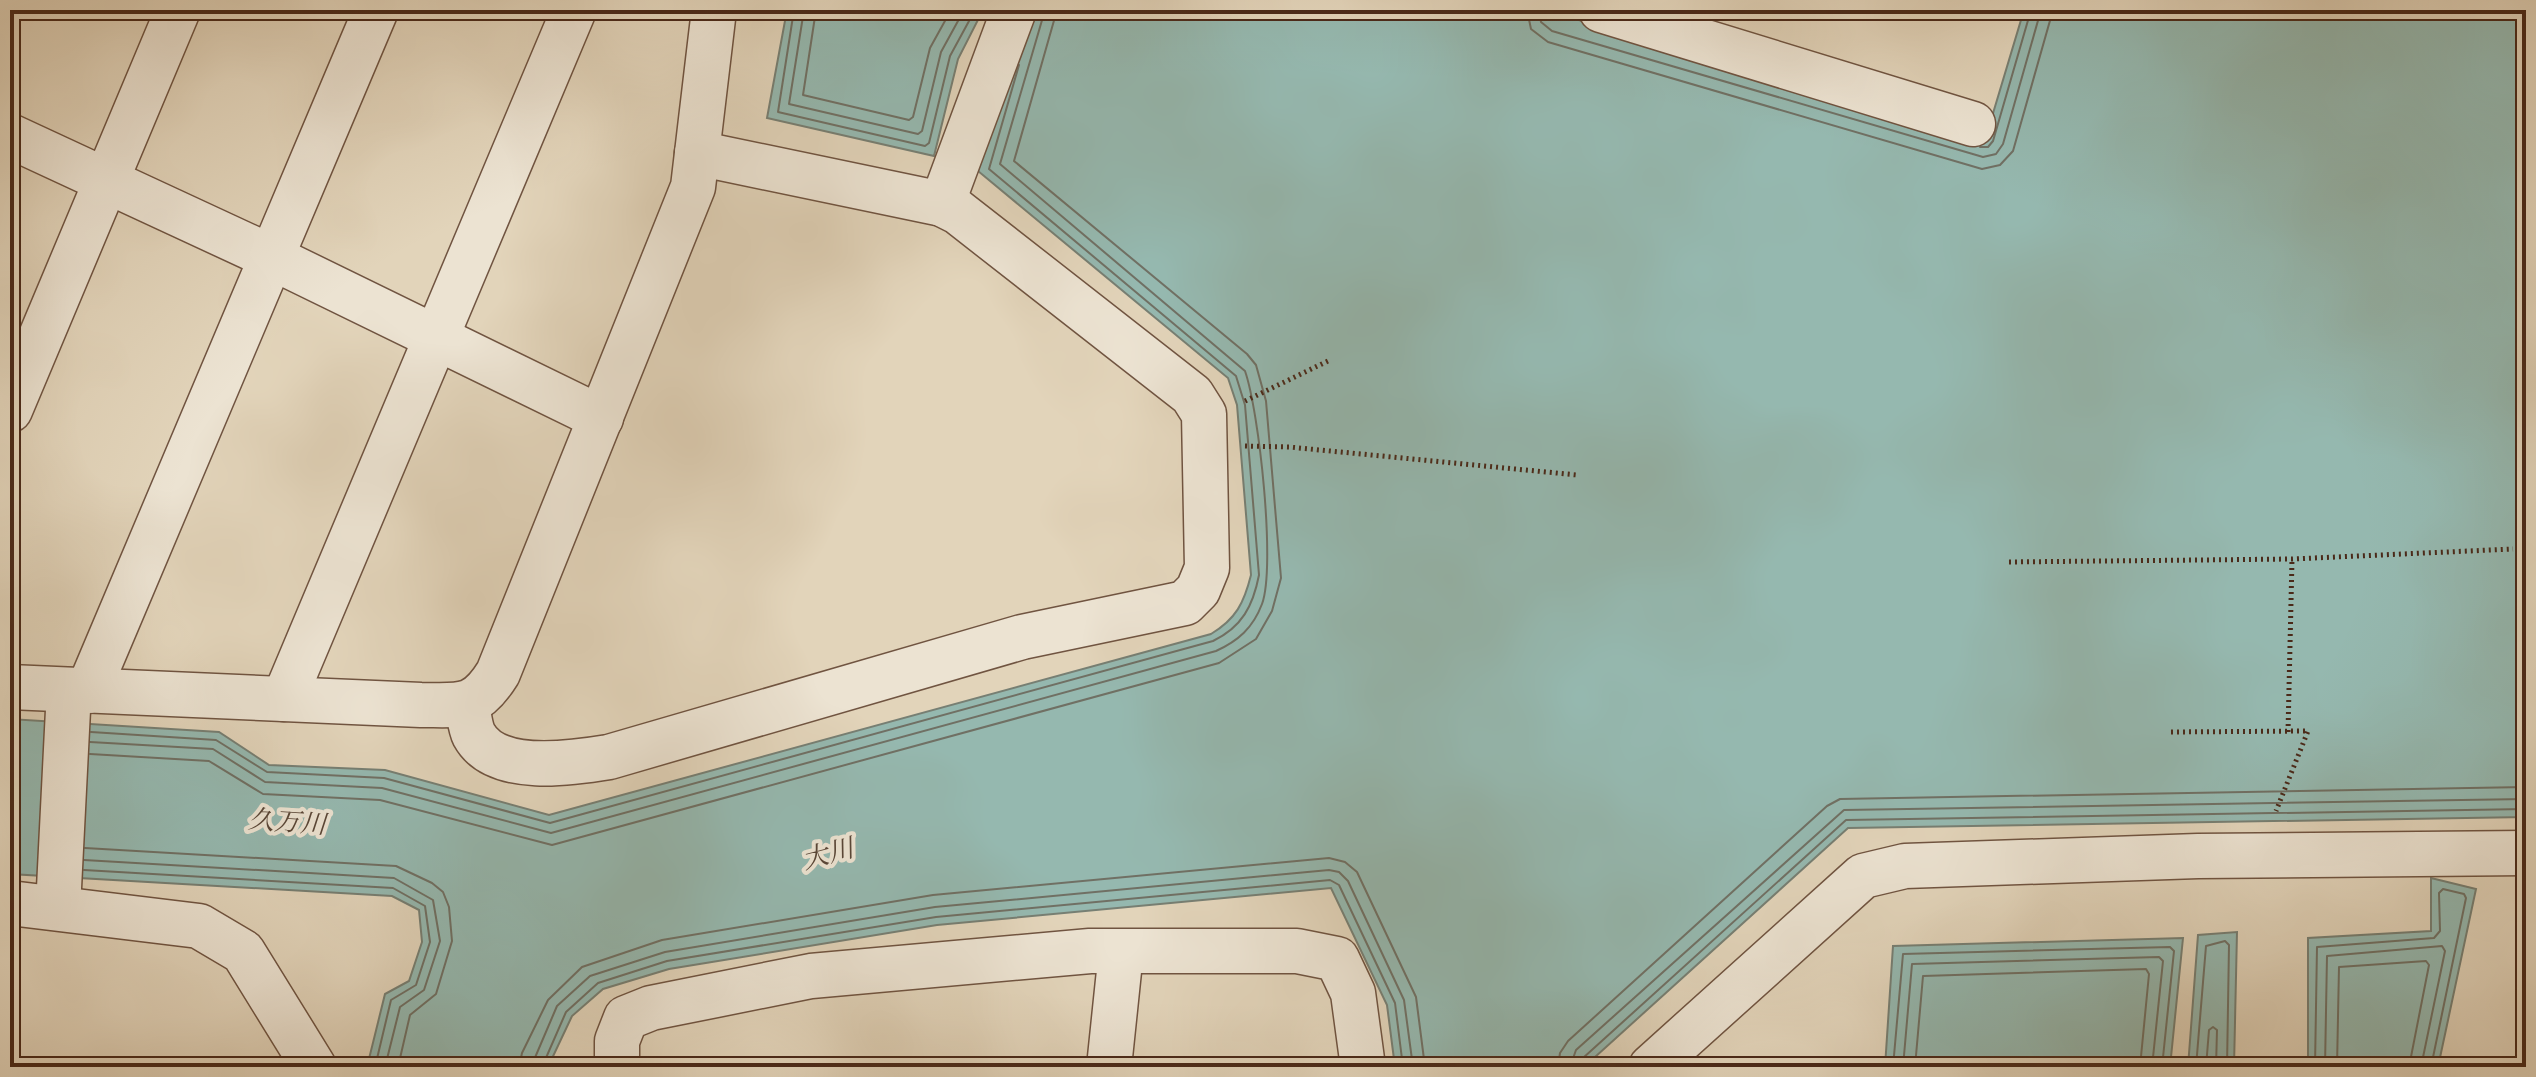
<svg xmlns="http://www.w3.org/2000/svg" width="2536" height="1077" viewBox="0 0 2536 1077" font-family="'IM FELL English','Noto Serif JP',serif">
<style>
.water{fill:#95b8af;stroke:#777f73;stroke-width:2}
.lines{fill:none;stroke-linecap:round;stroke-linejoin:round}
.shore{stroke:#707064;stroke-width:2}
.minor-casing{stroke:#705441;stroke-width:47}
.path{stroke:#4a2919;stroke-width:5;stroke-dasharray:2 4;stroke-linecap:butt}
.minor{stroke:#ece3d2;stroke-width:44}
.labels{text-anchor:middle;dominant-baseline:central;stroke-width:8;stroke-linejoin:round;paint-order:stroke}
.water-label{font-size:26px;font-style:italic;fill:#594637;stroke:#ece3d2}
</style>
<rect width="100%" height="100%" fill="#e2d4ba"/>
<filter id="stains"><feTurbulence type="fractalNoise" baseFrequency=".0025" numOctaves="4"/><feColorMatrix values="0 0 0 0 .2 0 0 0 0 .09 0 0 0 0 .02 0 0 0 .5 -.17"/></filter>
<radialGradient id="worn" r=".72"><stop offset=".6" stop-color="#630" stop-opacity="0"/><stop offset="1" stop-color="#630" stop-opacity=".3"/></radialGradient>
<g class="water">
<path d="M787,10H983L958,59L934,156L767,118Z"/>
<path d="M1028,10H1545L1985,140L2024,10H2526V817L1848,828L1584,1067H1395L1387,1005L1331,888L937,925L669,969L603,989L572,1016L548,1067H367L385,994L409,981L422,942L419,910L392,896L10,874V719L219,732L269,765L385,770L549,815L1211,634C1236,619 1244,603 1251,575L1237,405L1228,378L978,171Z"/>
<path d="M2431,878L2476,889L2438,1067H2308V938L2431,931Z"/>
<path d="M2237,932L2234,1067H2188L2198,935Z"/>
<path d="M2183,938L2170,1067H1885L1893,946Z"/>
</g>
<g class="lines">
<g class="shore">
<path d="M794,10L778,112L925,146L929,143L950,56L975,10"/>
<path d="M804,10L789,104L918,134L922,131L941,52L964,10"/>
<path d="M816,10L803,95L909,120L913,117L930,48L951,10"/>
<path d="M1527,10L1531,29L1548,42L1982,169L2000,165L2013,151L2053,10"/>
<path d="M1539,10L1541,22L1552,31L1983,157L1996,154L2003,144L2041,10"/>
<path d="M1980,147H1988L1993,141L2031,10"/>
<path d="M91,732L216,740L267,772L384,778L550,823L1213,641C1242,627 1253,606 1259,575L1245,405L1236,376L989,169L1019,65"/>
<path d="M90,742L213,749L265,782L382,788L551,833L1216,651C1238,641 1253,628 1262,604C1276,566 1259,411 1245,371L1000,164L1045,10"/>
<path d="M90,754L209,761L263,794L380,800L552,845L1219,663L1256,639L1272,611L1281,578L1266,401L1256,365L1247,354L1014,161L1057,10"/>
<path d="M85,848L396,866L432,883L443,892L449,907L452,941L436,994L410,1015L398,1067"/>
<path d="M84,860L394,878L433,900L440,941L424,990L400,1007L385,1067"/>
<path d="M84,870L393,888L425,906L430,942L416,985L391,1000L375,1067"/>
<path d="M519,1067L522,1053L548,1000L582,967L662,940L933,895L1329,858L1345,862L1357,872L1416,997L1425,1067"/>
<path d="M531,1067L557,1006L590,976L665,952L935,907L1329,870L1339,872L1348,881L1404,1000L1413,1067"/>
<path d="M542,1067L566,1012L598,983L667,961L936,917L1330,880L1339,885L1395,1003L1403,1067"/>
<path d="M1558,1067L1560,1053L1568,1041L1827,806L1840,799L2526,787"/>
<path d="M1570,1067L1576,1050L1844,810L2526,799"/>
<path d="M1580,1067L1583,1058L1846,820L2526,809"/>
<path d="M1893,1067L1903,954L2170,947L2174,951L2162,1067"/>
<path d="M1903,1067L1912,964L2159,957L2163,961L2152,1067"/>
<path d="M1915,1067L1923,976L2146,969L2149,974L2140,1067"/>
<path d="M2196,1067L2206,946L2225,941L2229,945L2227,1067"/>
<path d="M2206,1067L2209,1030L2213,1027L2217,1030L2216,1067"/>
<path d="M2315,1067L2317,947L2434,938L2440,931L2439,893L2443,889L2464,894L2466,898L2431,1067"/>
<path d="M2325,1067L2327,956L2442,946L2445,951L2421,1067"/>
<path d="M2337,1067L2339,967L2426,961L2429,965L2409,1067"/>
</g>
<g class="minor-casing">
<g id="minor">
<path d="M1601,10L1973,124"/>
<path d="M10,136L271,257L601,418"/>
<path d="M942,204L1014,10"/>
<path d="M10,410L178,10"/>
<path d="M10,687L421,705C461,705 475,710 498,673L693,187L714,10"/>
<path d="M88,691L376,10"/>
<path d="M284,699L574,10"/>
<path d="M467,705C469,714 470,727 474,735C496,775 573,763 609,757L1022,637L1185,603L1198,590L1207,568L1204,414L1192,395L958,212L942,204L697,153"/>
<path d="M10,903L199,926L243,952L314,1067"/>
<path d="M58,908L69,690"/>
<path d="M617,1067V1041L626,1018L651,1008L811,976L1090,951H1297L1337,959L1353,993L1363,1067"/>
<path d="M1109,1067L1119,971"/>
<path d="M1651,1067L1863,876L1905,866L2198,856L2526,853"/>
</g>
</g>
<g class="path">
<path d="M1245,401L1330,360"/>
<path d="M1245,446L1289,447L1577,475"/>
<path d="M2009,562L2292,559L2513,549"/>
<path d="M2171,732L2308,731L2276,811"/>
<path d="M2288,732L2292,559"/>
</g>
<use href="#minor" class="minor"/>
</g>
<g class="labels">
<g class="water-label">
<text transform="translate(287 823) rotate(4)">久万川</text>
<text transform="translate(828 855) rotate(-15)">大川</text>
</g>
</g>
<rect width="2536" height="1077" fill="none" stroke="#e2d4ba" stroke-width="40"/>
<rect x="12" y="12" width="2512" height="1053" fill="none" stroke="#4a2919" stroke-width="4"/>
<rect x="20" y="20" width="2496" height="1037" fill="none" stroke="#4a2919" stroke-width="2"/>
<rect width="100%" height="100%" filter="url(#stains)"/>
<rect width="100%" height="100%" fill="url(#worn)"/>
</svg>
